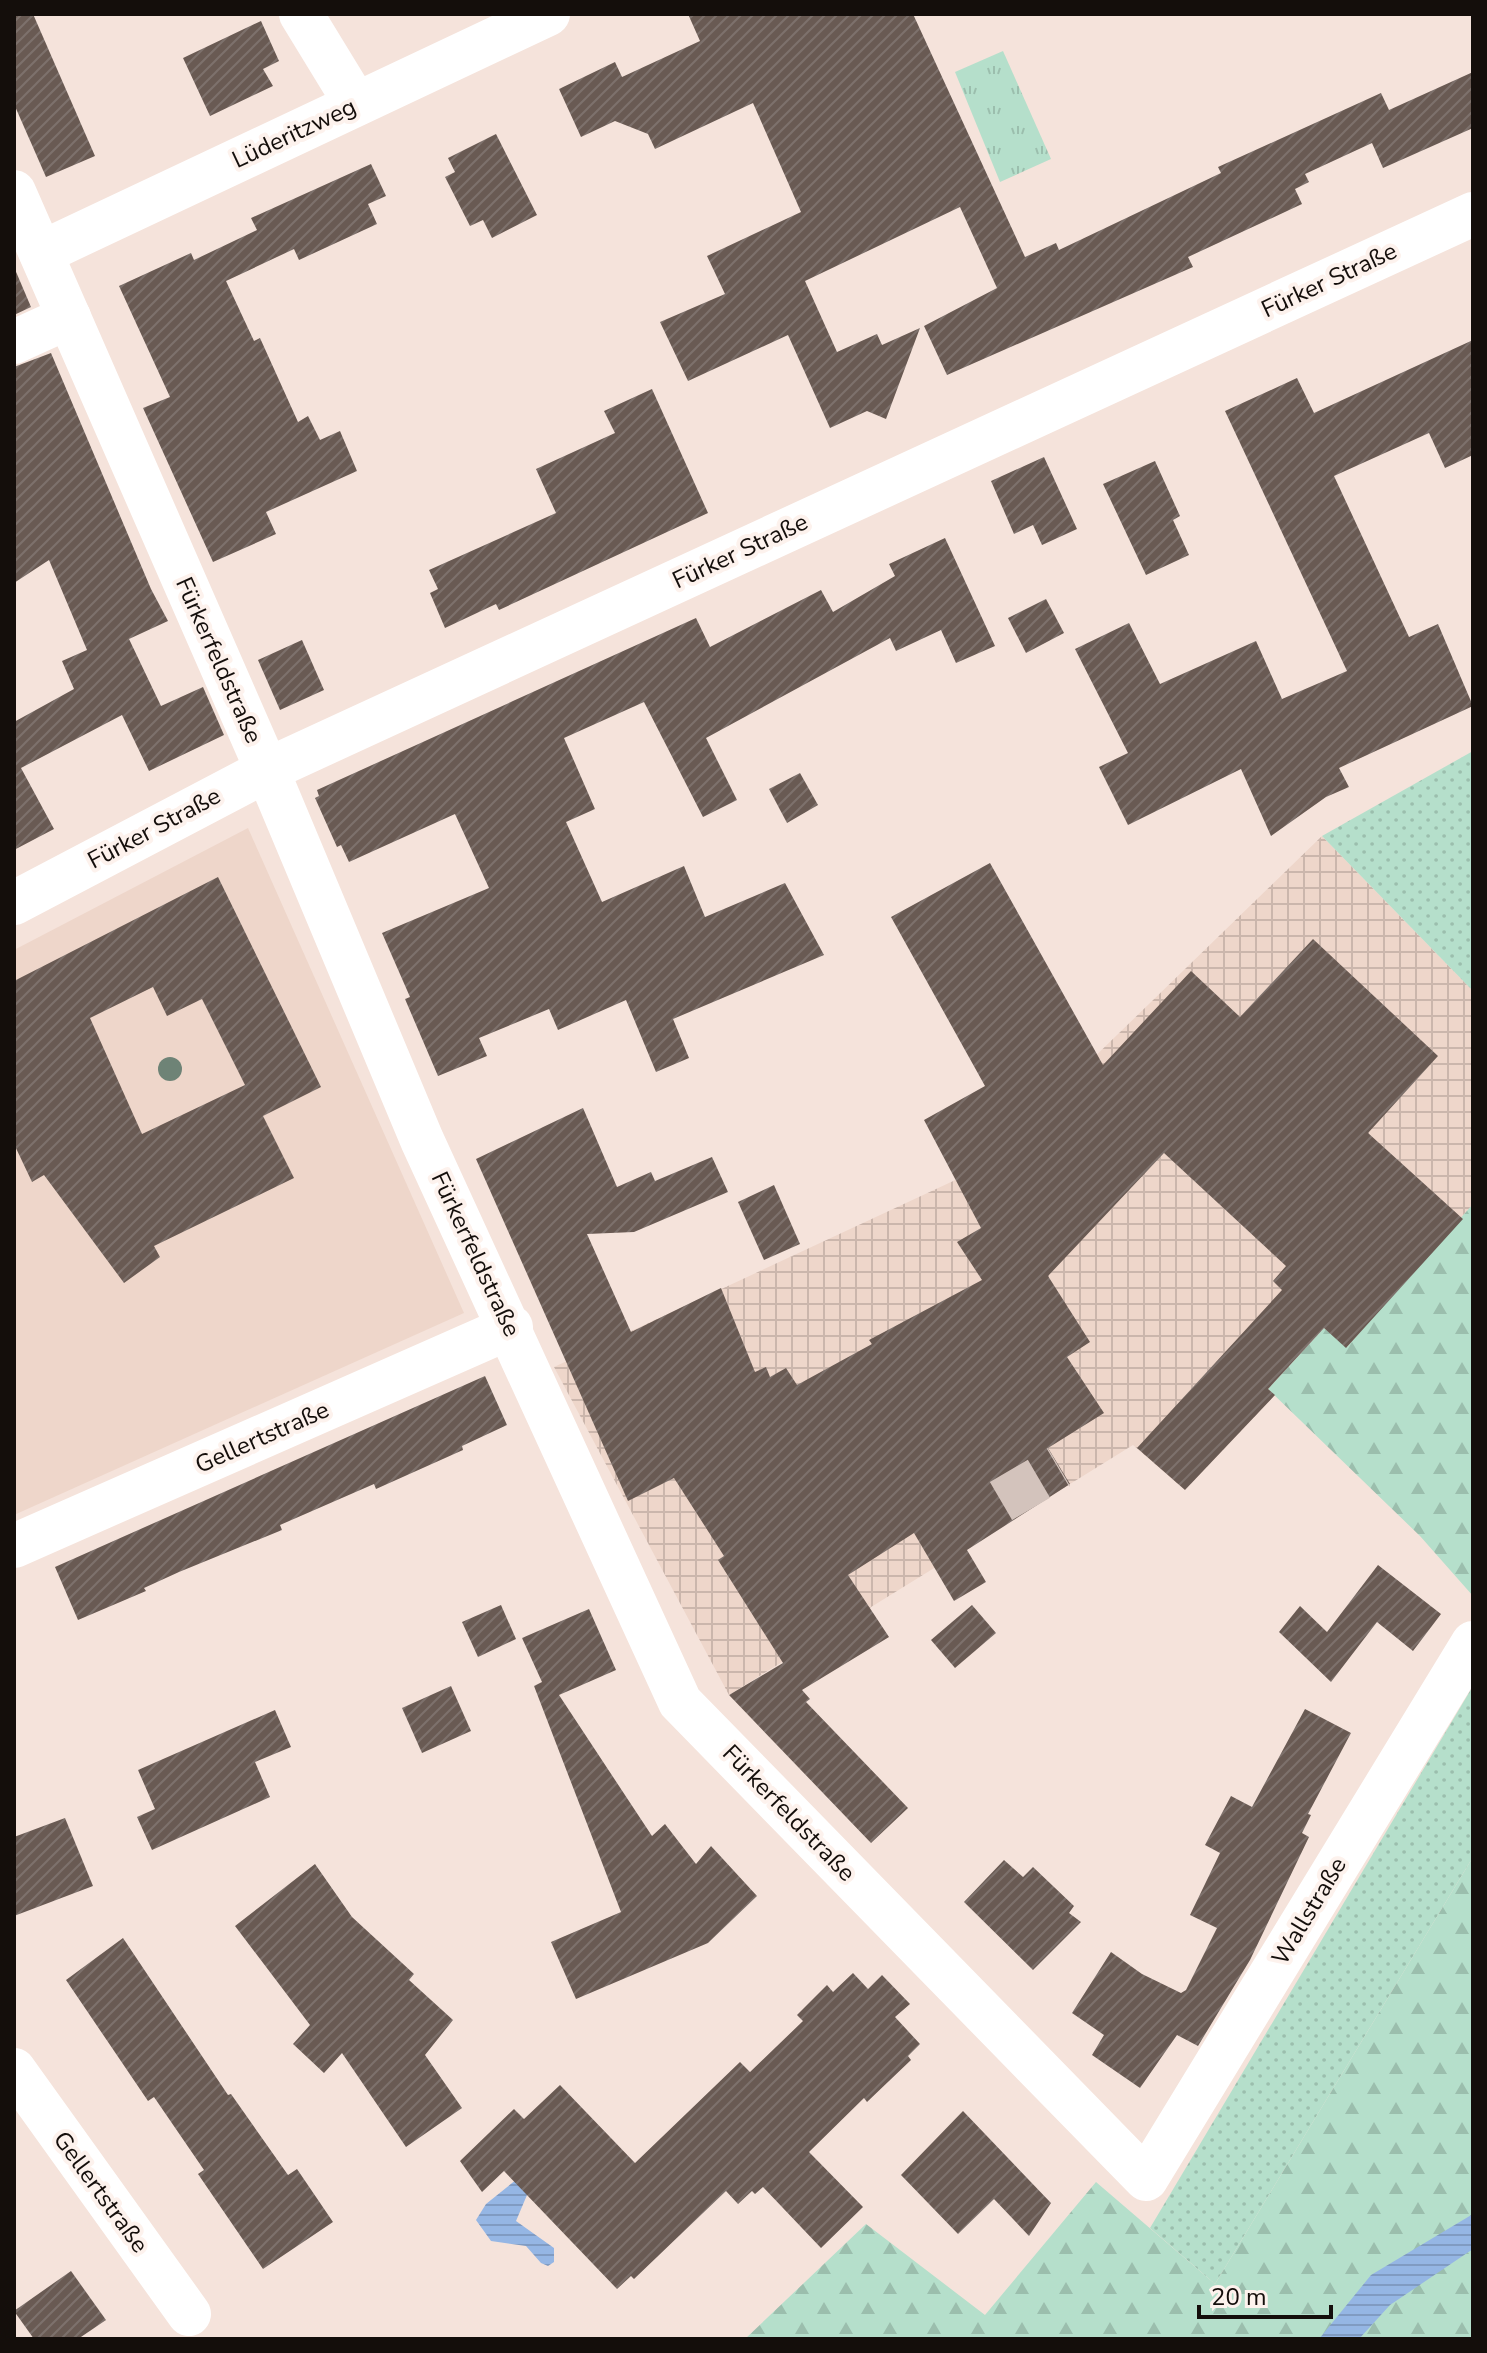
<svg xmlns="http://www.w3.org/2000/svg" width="1487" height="2353" viewBox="0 0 1487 2353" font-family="'Nunito Sans',sans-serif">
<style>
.built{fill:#eed6ca}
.industrial{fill:url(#industrial-grid)}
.grass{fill:url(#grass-dots)}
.forest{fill:url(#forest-firs)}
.park{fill:url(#park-tufts)}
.water{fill:url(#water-rules)}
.building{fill:url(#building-hatch);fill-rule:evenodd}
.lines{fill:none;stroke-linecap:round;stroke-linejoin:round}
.minor-tunnel{stroke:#d3c3bc;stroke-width:44;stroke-dasharray:44 22;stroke-linecap:butt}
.minor{stroke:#fff;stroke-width:44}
.tree{fill:#6e8376}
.labels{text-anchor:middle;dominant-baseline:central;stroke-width:8;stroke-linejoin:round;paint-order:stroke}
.street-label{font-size:24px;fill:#140e0b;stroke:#fdf2ed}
</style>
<defs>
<pattern id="industrial-grid" width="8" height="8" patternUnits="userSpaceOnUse" patternTransform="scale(2)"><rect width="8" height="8" fill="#eed6ca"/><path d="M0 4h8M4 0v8" fill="none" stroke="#cbb6ac"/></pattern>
<pattern id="grass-dots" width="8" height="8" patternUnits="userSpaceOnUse" patternTransform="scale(2)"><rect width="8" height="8" fill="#b5dfcb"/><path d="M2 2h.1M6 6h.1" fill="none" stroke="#9bbead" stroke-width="1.8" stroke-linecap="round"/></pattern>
<pattern id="forest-firs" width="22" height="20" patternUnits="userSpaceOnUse" patternTransform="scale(2)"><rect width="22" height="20" fill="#b5dfcb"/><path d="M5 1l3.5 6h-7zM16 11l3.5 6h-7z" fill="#9bbead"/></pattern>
<pattern id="park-tufts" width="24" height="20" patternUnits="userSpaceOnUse" patternTransform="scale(2)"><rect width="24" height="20" fill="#b5dfcb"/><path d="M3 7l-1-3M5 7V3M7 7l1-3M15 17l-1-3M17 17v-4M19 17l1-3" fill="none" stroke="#9bbead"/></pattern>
<pattern id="water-rules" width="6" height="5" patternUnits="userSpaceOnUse" patternTransform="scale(2)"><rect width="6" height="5" fill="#95b6e4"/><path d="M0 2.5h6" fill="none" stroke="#809bc2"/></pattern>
<pattern id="building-hatch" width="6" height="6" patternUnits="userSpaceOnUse" patternTransform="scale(2)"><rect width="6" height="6" fill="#695a53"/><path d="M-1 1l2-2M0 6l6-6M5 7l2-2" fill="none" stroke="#7d716c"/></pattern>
</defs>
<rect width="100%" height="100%" fill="#f5e3db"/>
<path class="built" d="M248,828L464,1313L14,1515V950Z"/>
<path class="industrial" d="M1322,836L1473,991V1204L1346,1348L1269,1389L1275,1395L1185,1490L1133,1445L729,1695L554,1367L979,1169Z"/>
<g class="grass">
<path d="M1473,751V991L1322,836Z"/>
<path d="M1473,1686V1857L1215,2284L1150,2228Z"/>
</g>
<g class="forest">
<path d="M1473,1204V1596L1420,1536L1268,1389L1324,1328L1347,1347Z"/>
<path d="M1473,1857V2339H745L866,2224L985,2315L1096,2182L1215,2284Z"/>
</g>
<path class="park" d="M1003,51L1051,159L1000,182L955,72Z"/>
<g class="water">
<path d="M522,2175L527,2195L516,2221L554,2248V2262L548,2266L541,2263L526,2246L491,2241L476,2220L486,2204Z"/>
<path d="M1473,2214V2249L1390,2305L1359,2339H1319L1371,2275Z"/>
</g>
<g class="building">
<path d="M14,14H33L95,156L46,177L14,104Z"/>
<path d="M688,14H913L1025,257L1056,243L1059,250L1221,173L1218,167L1381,93L1389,110L1473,72V128L1383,168L1372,143L1305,174L1309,182L1295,189L1302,204L1188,257L1193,267L947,375L924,326L997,288L960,207L805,281L837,352L877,334L882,345L920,328L886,419L867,411L830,428L788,335L688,381L660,322L725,294L707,256L801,212L753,103L655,149L648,134L615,121L581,137L559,89L615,62L622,77L700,41Z"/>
<path d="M261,21L279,61L263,69L273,86L210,116L183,58Z"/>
<path d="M496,134L537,215L492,238L483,220L470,226L445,177L455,172L448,158Z"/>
<path d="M371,164L386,196L368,204L377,224L299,260L294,249L226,281L254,341L260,338L298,422L308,416L320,440L340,431L357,471L266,512L276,534L213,562L143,408L170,397L119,286L191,253L194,260L257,230L251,218Z"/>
<path d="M14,267L31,307L14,315Z"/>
<path d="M1473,340V455L1445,468L1429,433L1334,476L1409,637L1438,624L1473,706L1339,768L1349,787L1326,797L1271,836L1241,769L1128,825L1099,767L1128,753L1075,649L1129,623L1160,684L1256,641L1282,699L1347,671L1225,411L1297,378L1314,413Z"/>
<path d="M51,353L151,589L168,621L129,639L161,706L203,687L224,735L149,771L122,715L21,768L54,829L14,850V722L74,689L62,661L87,650L49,560L14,583V367Z"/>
<path d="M652,389L708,513L499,610L496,604L445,628L430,593L438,589L429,570L556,513L536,469L615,433L604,411Z"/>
<path d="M1044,457L1077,529L1042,545L1033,525L1014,534L991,481Z"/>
<path d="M1155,461L1180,516L1173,520L1189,555L1146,575L1103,484Z"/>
<path d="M945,538L995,646L956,663L941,630L896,651L890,638L706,738L737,800L703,817L644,702L564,738L595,809L566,822L602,902L684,866L705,917L785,883L824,955L673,1019L689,1058L656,1072L626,1000L558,1030L549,1009L479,1038L487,1056L438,1076L405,999L410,997L382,933L489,888L455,814L349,862L341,845L337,847L315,798L319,796L317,790L696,618L710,647L821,590L833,612L895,576L889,564Z"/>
<path d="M1046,599L1064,633L1026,653L1008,618Z"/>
<path d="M302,640L324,690L280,710L258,660Z"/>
<path d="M800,773L818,805L787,823L769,789Z"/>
<path d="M990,863L1103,1065L1191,971L1240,1017L1313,939L1438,1056L1368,1133L1463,1219L1346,1348L1324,1328L1268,1389L1275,1395L1185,1490L1137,1448L1282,1290L1273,1281L1286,1266L1164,1153L1048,1276L1090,1342L1067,1357L1104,1413L1048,1448L1070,1484L967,1550L986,1582L954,1601L914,1533L848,1575L889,1637L802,1690L810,1699L806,1702L908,1808L871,1843L729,1695L783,1663L718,1560L724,1556L674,1478L628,1501L476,1159L583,1108L617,1187L651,1172L655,1181L712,1157L728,1192L634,1232L587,1234L631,1332L721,1288L755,1372L766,1367L770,1377L786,1368L797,1385L872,1344L869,1340L982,1280L957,1242L981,1228L924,1120L985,1086L891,917Z"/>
<path d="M218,877L321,1087L263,1116L294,1178L154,1246L160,1257L124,1283L44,1175L32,1182L14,1144V981ZM153,987L167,1016L202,999L245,1085L142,1134L90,1018Z"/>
<path d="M774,1185L800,1244L764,1260L738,1202Z"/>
<path d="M485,1376L507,1425L462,1446L463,1450L376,1489L374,1484L280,1525L282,1530L179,1572L144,1588L146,1591L78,1620L55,1567Z"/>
<path d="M1378,1565L1441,1614L1413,1651L1377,1622L1331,1682L1279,1632L1300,1606L1327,1632Z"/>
<path d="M501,1605L516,1639L478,1657L462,1622Z"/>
<path d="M972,1605L996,1633L955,1668L931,1640Z"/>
<path d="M589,1609L616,1670L559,1695L652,1836L665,1824L696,1864L711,1846L757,1896L708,1943L576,1999L551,1942L621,1912L534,1686L542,1682L522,1638Z"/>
<path d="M451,1686L471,1731L422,1753L402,1708Z"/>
<path d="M1305,1709L1351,1733L1308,1814L1311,1815L1302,1833L1309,1837L1250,1960L1198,2046L1177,2035L1140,2088L1092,2055L1104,2035L1072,2013L1111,1952L1142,1974L1181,1993L1186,1990L1217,1928L1190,1915L1220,1853L1205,1845L1231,1796L1252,1807Z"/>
<path d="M275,1710L291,1747L255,1762L270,1797L152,1850L137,1817L155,1809L138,1770Z"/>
<path d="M65,1818L93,1886L14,1916V1837Z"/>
<path d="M1004,1860L1023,1877L1033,1867L1074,1906L1069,1913L1081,1922L1033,1970L964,1902Z"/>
<path d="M315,1864L352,1917L414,1974L409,1980L453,2020L425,2055L462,2108L406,2147L342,2053L324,2073L293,2044L310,2025L235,1926Z"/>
<path d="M123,1938L228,2095L231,2094L288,2175L297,2169L333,2222L263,2269L198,2174L204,2170L154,2097L148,2101L66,1980Z"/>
<path d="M853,1973L868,1989L882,1975L910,2004L895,2017L920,2044L908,2056L911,2060L867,2102L864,2098L809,2152L863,2207L821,2248L763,2187L755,2194L752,2191L738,2204L726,2191L634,2279L631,2276L617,2289L504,2171L482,2192L460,2161L514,2109L524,2119L560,2085L635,2163L740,2062L750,2072L803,2021L797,2015L827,1985L833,1992Z"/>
<path d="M963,2111L1051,2203L1029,2236L994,2199L958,2234L901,2175Z"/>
<path d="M71,2271L106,2320L78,2339H34L14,2311Z"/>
</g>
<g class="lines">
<path class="minor-tunnel" d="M1001,1501L1059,1467"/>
<g class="minor">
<path d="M301,14L356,104"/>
<path d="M14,192L267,770L422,1140L680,1702L1146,2179L1473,1643"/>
<path d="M41,253L548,14"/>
<path d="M14,342L69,317"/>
<path d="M14,903L267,770L1473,214"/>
<path d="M14,1546L511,1327"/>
<path d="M14,2070L189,2314"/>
</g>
</g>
<circle class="tree" cx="170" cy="1069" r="12"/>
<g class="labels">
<g class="street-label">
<text transform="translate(294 133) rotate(-25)">Lüderitzweg</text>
<text transform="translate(1329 280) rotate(-25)">Fürker Straße</text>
<text transform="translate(740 551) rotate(-25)">Fürker Straße</text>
<text transform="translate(219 660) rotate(66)">Fürkerfeldstraße</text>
<text transform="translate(154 828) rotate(-28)">Fürker Straße</text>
<text transform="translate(476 1254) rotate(65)">Fürkerfeldstraße</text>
<text transform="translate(262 1437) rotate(-24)">Gellertstraße</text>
<text transform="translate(789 1813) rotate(46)">Fürkerfeldstraße</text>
<text transform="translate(1309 1911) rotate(-59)">Wallstraße</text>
<text transform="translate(101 2192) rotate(54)">Gellertstraße</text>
</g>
</g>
<rect width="1487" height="2353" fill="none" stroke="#140e0b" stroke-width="32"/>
<path d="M1199 2305v12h132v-12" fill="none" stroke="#140e0b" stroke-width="4"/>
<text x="1211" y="2305" font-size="24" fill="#140e0b" stroke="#fdf2ed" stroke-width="6" paint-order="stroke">20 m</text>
</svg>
